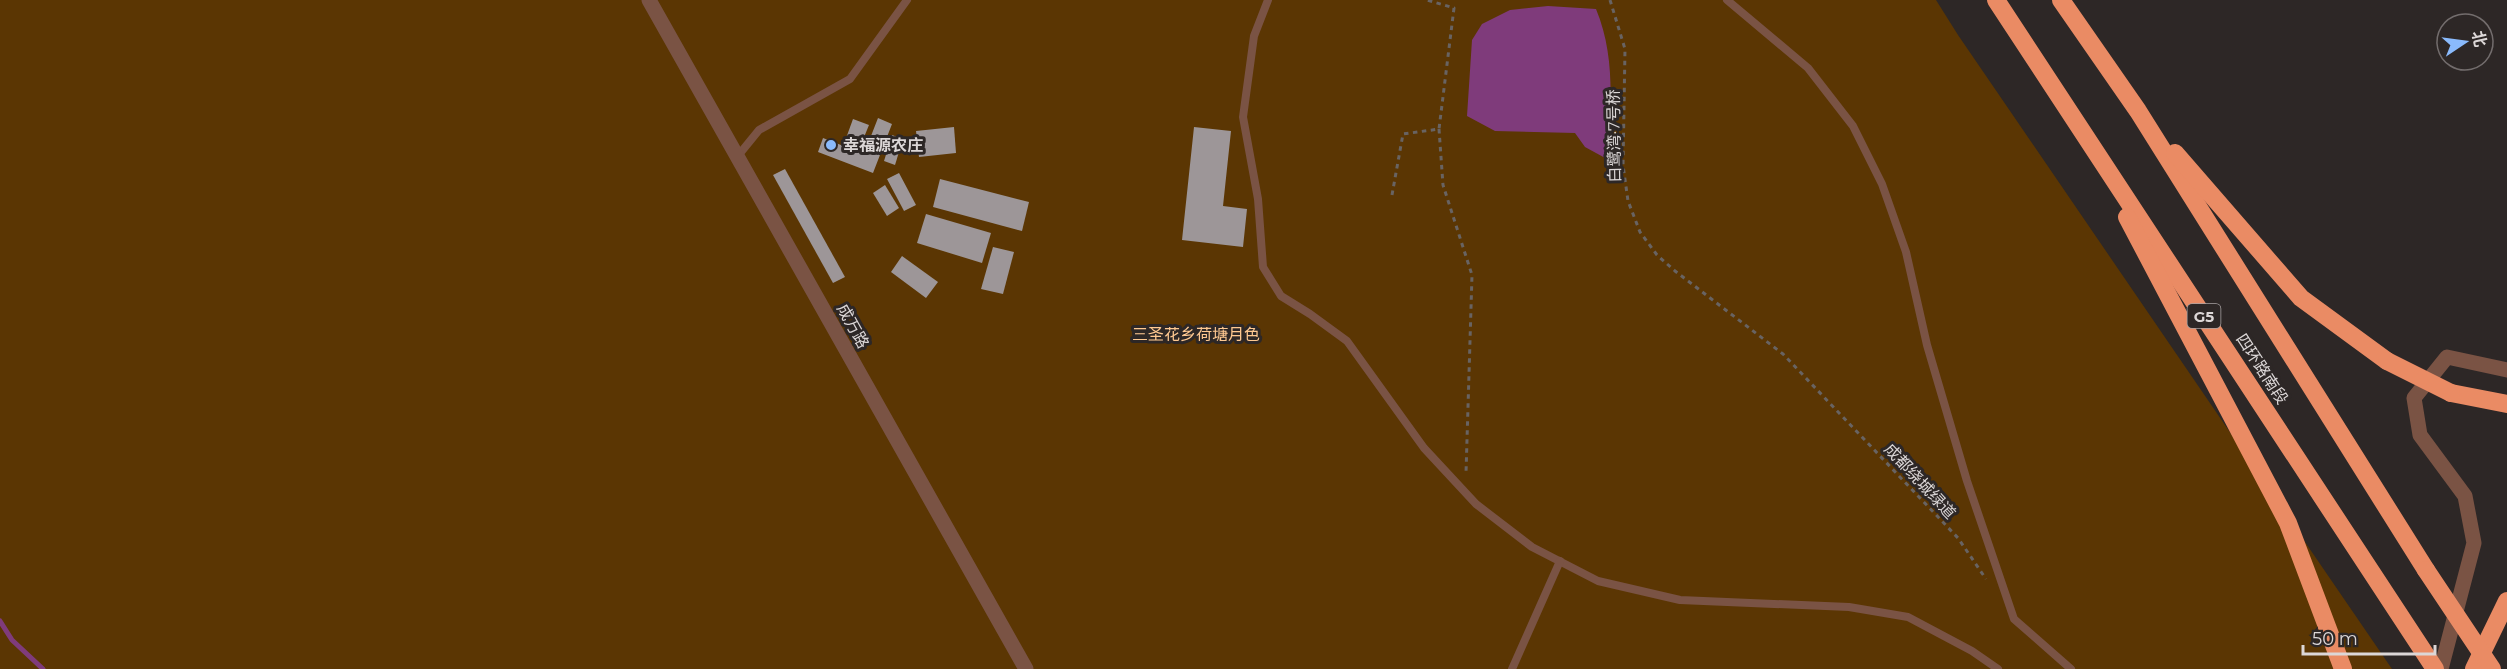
<svg xmlns="http://www.w3.org/2000/svg" width="2507" height="669" viewBox="0 0 2507 669" font-family="Montserrat,'Noto Sans SC',sans-serif">
<style>
.green{fill:#5b3603}
.water{fill:#7f3b7b}
.lines{fill:none;stroke-linecap:round;stroke-linejoin:round}
.stream{stroke:#7f3b7b;stroke-width:5}
.building{fill:#9d9698}
.path{stroke:#686362;stroke-width:3;stroke-dasharray:4.5 4.5;stroke-linecap:butt}
.lane{stroke:#7a5344;stroke-width:8}
.street{stroke:#7a5344;stroke-width:15}
.highway{stroke:#ea8b64;stroke-width:18}
.highway-bridge{stroke:#ea8b64;stroke-width:18}
.poi-dot{fill:#8abafc;stroke:#2d2726;stroke-width:2}
.labels{text-anchor:middle;dominant-baseline:central;stroke-width:6;stroke-linejoin:round;paint-order:stroke}
.shield{fill:#2d2726;stroke:#a8a2a2;stroke-width:1.5}
.shield-label{font-size:15px;font-weight:bold;fill:#dcd7d7}
.street-label{font-size:16px;fill:#dcd7d7;stroke:#2d2726}
.poi-label{font-size:16px;font-weight:bold;fill:#dcd7d7;stroke:#2d2726;text-anchor:start}
.park-label{font-size:16px;fill:#ffc991;stroke:#2d2726}
</style>
<rect width="100%" height="100%" fill="#2d2726"/>
<path class="green" d="M0,0H1936L1958,35L2392,669H0Z"/>
<path class="water" d="M1548,6L1596,9C1616,57 1611,109 1607,159L1585,147L1575,133L1495,131L1467,116L1472,40L1482,24L1510,10Z"/>
<g class="lines">
<path class="stream" d="M0,621L12,640L43,669"/>
</g>
<g class="building">
<path d="M878,118L892,124L873,173L818,152L823,138L864,154Z"/>
<path d="M853,119L869,125L860,147L845,141Z"/>
<path d="M954,127L956,153L919,157L916,131Z"/>
<path d="M1194,127L1231,131L1223,206L1247,209L1243,247L1182,240Z"/>
<path d="M892,135L903,139L895,165L884,161Z"/>
<path d="M785,169L845,277L833,283L773,175Z"/>
<path d="M899,173L916,205L904,211L887,179Z"/>
<path d="M940,179L1029,202L1022,231L933,207Z"/>
<path d="M885,185L899,208L887,216L873,193Z"/>
<path d="M926,214L991,233L982,263L917,243Z"/>
<path d="M993,247L1014,252L1003,294L981,289Z"/>
<path d="M902,256L938,282L926,298L891,272Z"/>
</g>
<g class="lines">
<g class="path">
<path d="M1610,0L1625,49L1623,165L1628,201L1640,232L1657,255L1675,271L1783,354L1958,538L1986,579"/>
<path d="M1439,129L1443,185L1472,275L1466,473"/>
<path d="M1392,195L1403,134L1439,129L1454,8L1427,0"/>
</g>
<g class="lane">
<path d="M1268,0L1254,36L1243,117L1258,199L1263,267L1281,296L1310,314L1347,341L1424,448L1476,504L1532,547L1598,581L1680,600L1849,607L1908,617L1972,651L1998,669"/>
<path d="M1727,0L1808,68L1853,126L1882,184L1906,252L1927,345L1967,481L2014,619L2071,669"/>
<path d="M737,157L759,130L850,79L907,0"/>
<path d="M1512,669L1560,561"/>
</g>
<g class="street">
<path d="M649,0L1026,669"/>
<path d="M2441,669L2474,543L2465,496L2420,435L2414,398L2447,357L2507,370"/>
</g>
<g class="highway">
<path d="M1996,0L2435,669"/>
<path d="M2061,0L2138,111L2426,570"/>
<path d="M2175,153L2301,298L2387,361"/>
<path d="M2127,217L2288,523L2343,669"/>
<path d="M2451,393L2507,404"/>
<path d="M2474,669L2507,601"/>
</g>
<g class="highway-bridge">
<path d="M2387,361L2451,393"/>
<path d="M2426,570L2492,669"/>
</g>
</g>
<circle class="poi-dot" cx="831" cy="145" r="6"/>
<g class="labels">
<rect class="shield" x="2187.5" y="304" width="33" height="24" rx="4.5"/>
<g class="shield-label">
<text x="2204" y="316">G5</text>
</g>
<g class="street-label">
<text transform="translate(1614 136) rotate(-91)">白鹭湾·7号桥</text>
<text transform="translate(853 326) rotate(61)">成万路</text>
<text transform="translate(2262 369) rotate(57)">四环路南段</text>
<text transform="translate(1920 481) rotate(47)">成都绕城绿道</text>
</g>
<g class="poi-label">
<text x="843" y="145">幸福源农庄</text>
</g>
<g class="park-label">
<text x="1196" y="334">三圣花乡荷塘月色</text>
</g>
</g>
<g transform="translate(2465 42) rotate(77)"><circle r="28" fill="#2d2726" stroke="#736d6d" stroke-width="1.5"/>
<path d="M0-4.5L10 22L0 15L-10 22Z" fill="#8abafc"/>
<text y="-9" font-size="16" font-weight="bold" text-anchor="middle" fill="#dcd7d7">北</text>
</g>
<path d="M2303 645v9h132v-9" fill="none" stroke="#dcd7d7" stroke-width="3"/>
<text x="2312" y="645" font-size="18" fill="#dcd7d7" stroke="#2d2726" stroke-width="4.5" paint-order="stroke">50 m</text>
</svg>
